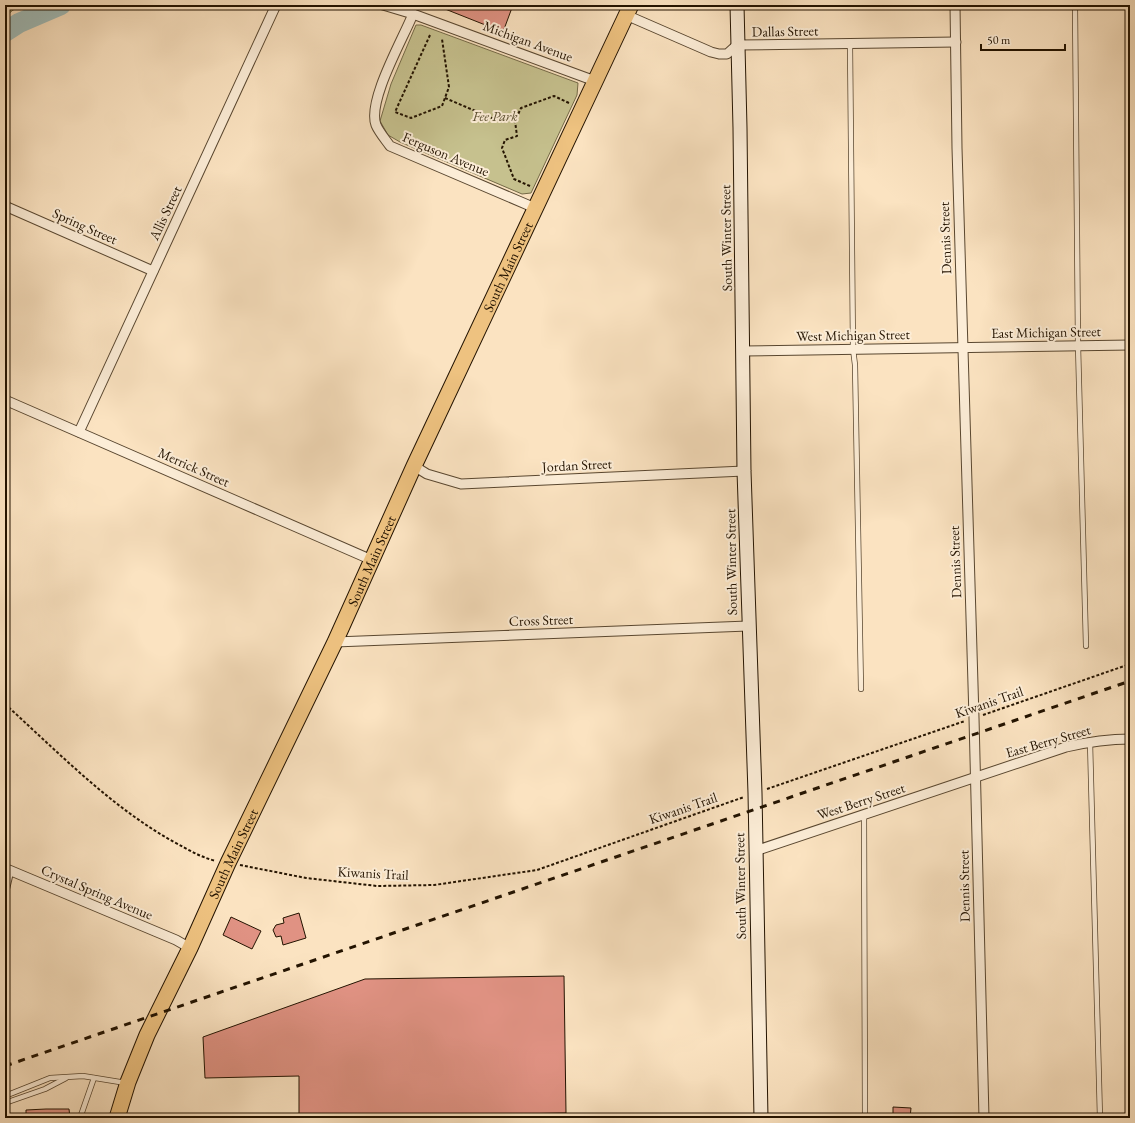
<svg xmlns="http://www.w3.org/2000/svg" width="1135" height="1123" viewBox="0 0 1135 1123" font-family="'EB Garamond',serif">
<style>
.green{fill:#c6c18e;stroke:#746a47}
.lines{fill:none;stroke-linecap:round;stroke-linejoin:round}
.river{stroke:#a1bdba;stroke-width:20}
.building{fill:#e09283;stroke:#231300}
.lane-casing{stroke:#594730;stroke-width:6}
.street-casing{stroke:#594730;stroke-width:11}
.secondary-casing{stroke:#231300;stroke-width:15}
.primary-casing{stroke:#231300;stroke-width:17}
.path{stroke:#231300;stroke-width:2;stroke-dasharray:3 2;stroke-linecap:butt}
.lane{stroke:#fcedd7;stroke-width:4.5}
.street{stroke:#fcedd7;stroke-width:9}
.secondary{stroke:#fcedd7;stroke-width:13}
.primary{stroke:#eec280;stroke-width:15}
.rail{stroke:#231300;stroke-width:3;stroke-dasharray:7 7;stroke-linecap:butt}
.labels{text-anchor:middle;dominant-baseline:central;stroke-width:4;stroke-linejoin:round;paint-order:stroke}
.street-label{font-size:14px;fill:#231300;stroke:#fcedd7}
.park-label{font-size:14px;font-style:italic;fill:#5c5032;stroke:#fcedd7}
</style>
<rect width="100%" height="100%" fill="#fbe3c1"/>
<filter id="stains"><feTurbulence type="fractalNoise" baseFrequency=".005" numOctaves="4"/><feColorMatrix values="0 0 0 0 .2 0 0 0 0 .09 0 0 0 0 .02 0 0 0 .5 -.17"/></filter>
<radialGradient id="worn" r=".72"><stop offset=".6" stop-color="#630" stop-opacity="0"/><stop offset="1" stop-color="#630" stop-opacity=".3"/></radialGradient>
<g class="green">
<path d="M5,5H25L13,10L5,17Z"/>
<path d="M416,25H421L578,83L577,95L531,193L522,194L400,142L388,135L380,121L391,84Z"/>
</g>
<g class="lines">
<path class="river" d="M5,32L19,23L61,5"/>
</g>
<g class="building">
<path d="M435,5H513L503,32Z"/>
<path d="M299,913L306,938L283,945L281,936L276,937L273,930L276,925L284,923L283,918Z"/>
<path d="M231,917L261,931L252,949L223,935Z"/>
<path d="M564,976L566,1113L299,1118V1076L205,1078L203,1037L365,979Z"/>
<path d="M893,1107L911,1108L910,1118H893Z"/>
<path d="M46,1109H69L70,1118H26V1110Z"/>
</g>
<g class="lines">
<g class="lane-casing">
<g id="lane">
<path d="M1075,5L1078,345L1086,646"/>
<path d="M850,44L853,349L855,365L861,689"/>
<path d="M1090,742L1100,1118"/>
<path d="M864,814L865,1118"/>
<path d="M5,1096L50,1078L83,1076L126,1083"/>
<path d="M5,1103L45,1089L66,1078"/>
<path d="M80,1118L94,1078"/>
</g>
</g>
<g class="street-casing">
<g id="street">
<path d="M383,5L413,14L595,81"/>
<path d="M955,5L957,148L974,718L984,1118"/>
<path d="M413,14C403,39 367,101 376,125C379,132 385,139 390,146L535,208"/>
<path d="M626,15L711,52L719,54H727L737,45L956,42"/>
<path d="M5,206L153,271"/>
<path d="M743,351L1130,345"/>
<path d="M5,400L372,560"/>
<path d="M79,432L276,5"/>
<path d="M414,466L427,474L461,484L744,471"/>
<path d="M335,642L748,626"/>
<path d="M755,851L1066,747C1088,742 1108,739 1130,739"/>
<path d="M5,887L9,870L176,940L190,948"/>
</g>
</g>
<g class="secondary-casing">
<path id="secondary" d="M737,5L740,128L744,471L755,793L761,1118"/>
</g>
<g class="primary-casing">
<g id="primary">
<path id="s1" d="M117,1118L128,1082L147,1035L190,948L228,863L335,642L414,466L631,5"/>
</g>
</g>
<g class="path">
<path d="M430,35L395,112L411,118L442,106L449,87L442,39"/>
<path d="M445,98L499,121H515"/>
<path d="M530,186L514,179L502,148L505,140L517,136L515,121L521,108L554,96L569,103"/>
<path d="M5,704C59,753 111,807 174,842C189,850 200,857 216,861"/>
<path d="M983,715L1130,664"/>
<path d="M767,789L965,721"/>
<path d="M240,865L306,878L377,886L434,885L537,870L744,797"/>
</g>
<use href="#lane" class="lane"/>
<use href="#street" class="street"/>
<use href="#secondary" class="secondary"/>
<use href="#primary" class="primary"/>
<path class="rail" d="M5,1066L1130,681"/>
</g>
<g class="labels">
<g class="street-label">
<text transform="translate(785 31) rotate(-1)">Dallas Street</text>
<text transform="translate(528 41) rotate(20)">Michigan Avenue</text>
<text transform="translate(446 154) rotate(23)">Ferguson Avenue</text>
<text transform="translate(165 213) rotate(-65)">Allis Street</text>
<text transform="translate(85 226) rotate(24)">Spring Street</text>
<text transform="translate(726 238) rotate(-91)">South Winter Street</text>
<text transform="translate(945 238) rotate(-92)">Dennis Street</text>
<text stroke="none"><textPath href="#s1" startOffset="937">South Main Street</textPath></text>
<text transform="translate(1046 332) rotate(-1)">East Michigan Street</text>
<text transform="translate(853 335) rotate(-1)">West Michigan Street</text>
<text transform="translate(577 465) rotate(-3)">Jordan Street</text>
<text transform="translate(194 467) rotate(24)">Merrick Street</text>
<text stroke="none"><textPath href="#s1" startOffset="613">South Main Street</textPath></text>
<text transform="translate(731 562) rotate(-91)">South Winter Street</text>
<text transform="translate(955 562) rotate(-92)">Dennis Street</text>
<text transform="translate(541 620) rotate(-2)">Cross Street</text>
<text transform="translate(989 702) rotate(-19)">Kiwanis Trail</text>
<text transform="translate(1048 741) rotate(-16)">East Berry Street</text>
<text transform="translate(861 801) rotate(-18)">West Berry Street</text>
<text transform="translate(683 808) rotate(-19)">Kiwanis Trail</text>
<text stroke="none"><textPath href="#s1" startOffset="289">South Main Street</textPath></text>
<text transform="translate(373 873) rotate(3)">Kiwanis Trail</text>
<text transform="translate(740 886) rotate(-91)">South Winter Street</text>
<text transform="translate(964 886) rotate(-91)">Dennis Street</text>
<text transform="translate(97 892) rotate(23)">Crystal Spring Avenue</text>
</g>
<g class="park-label">
<text x="495" y="116">Fee Park</text>
</g>
</g>
<rect width="1135" height="1123" fill="none" stroke="#fbe3c1" stroke-width="20"/>
<rect x="6" y="6" width="1123" height="1111" fill="none" stroke="#231300" stroke-width="2"/>
<rect x="10" y="10" width="1115" height="1103" fill="none" stroke="#231300"/>
<path d="M981 44v6h84v-6" fill="none" stroke="#231300" stroke-width="2"/>
<text x="987" y="44" font-size="12" fill="#231300" stroke="#fcedd7" stroke-width="3" paint-order="stroke">50 m</text>
<rect width="100%" height="100%" filter="url(#stains)"/>
<rect width="100%" height="100%" fill="url(#worn)"/>
</svg>
